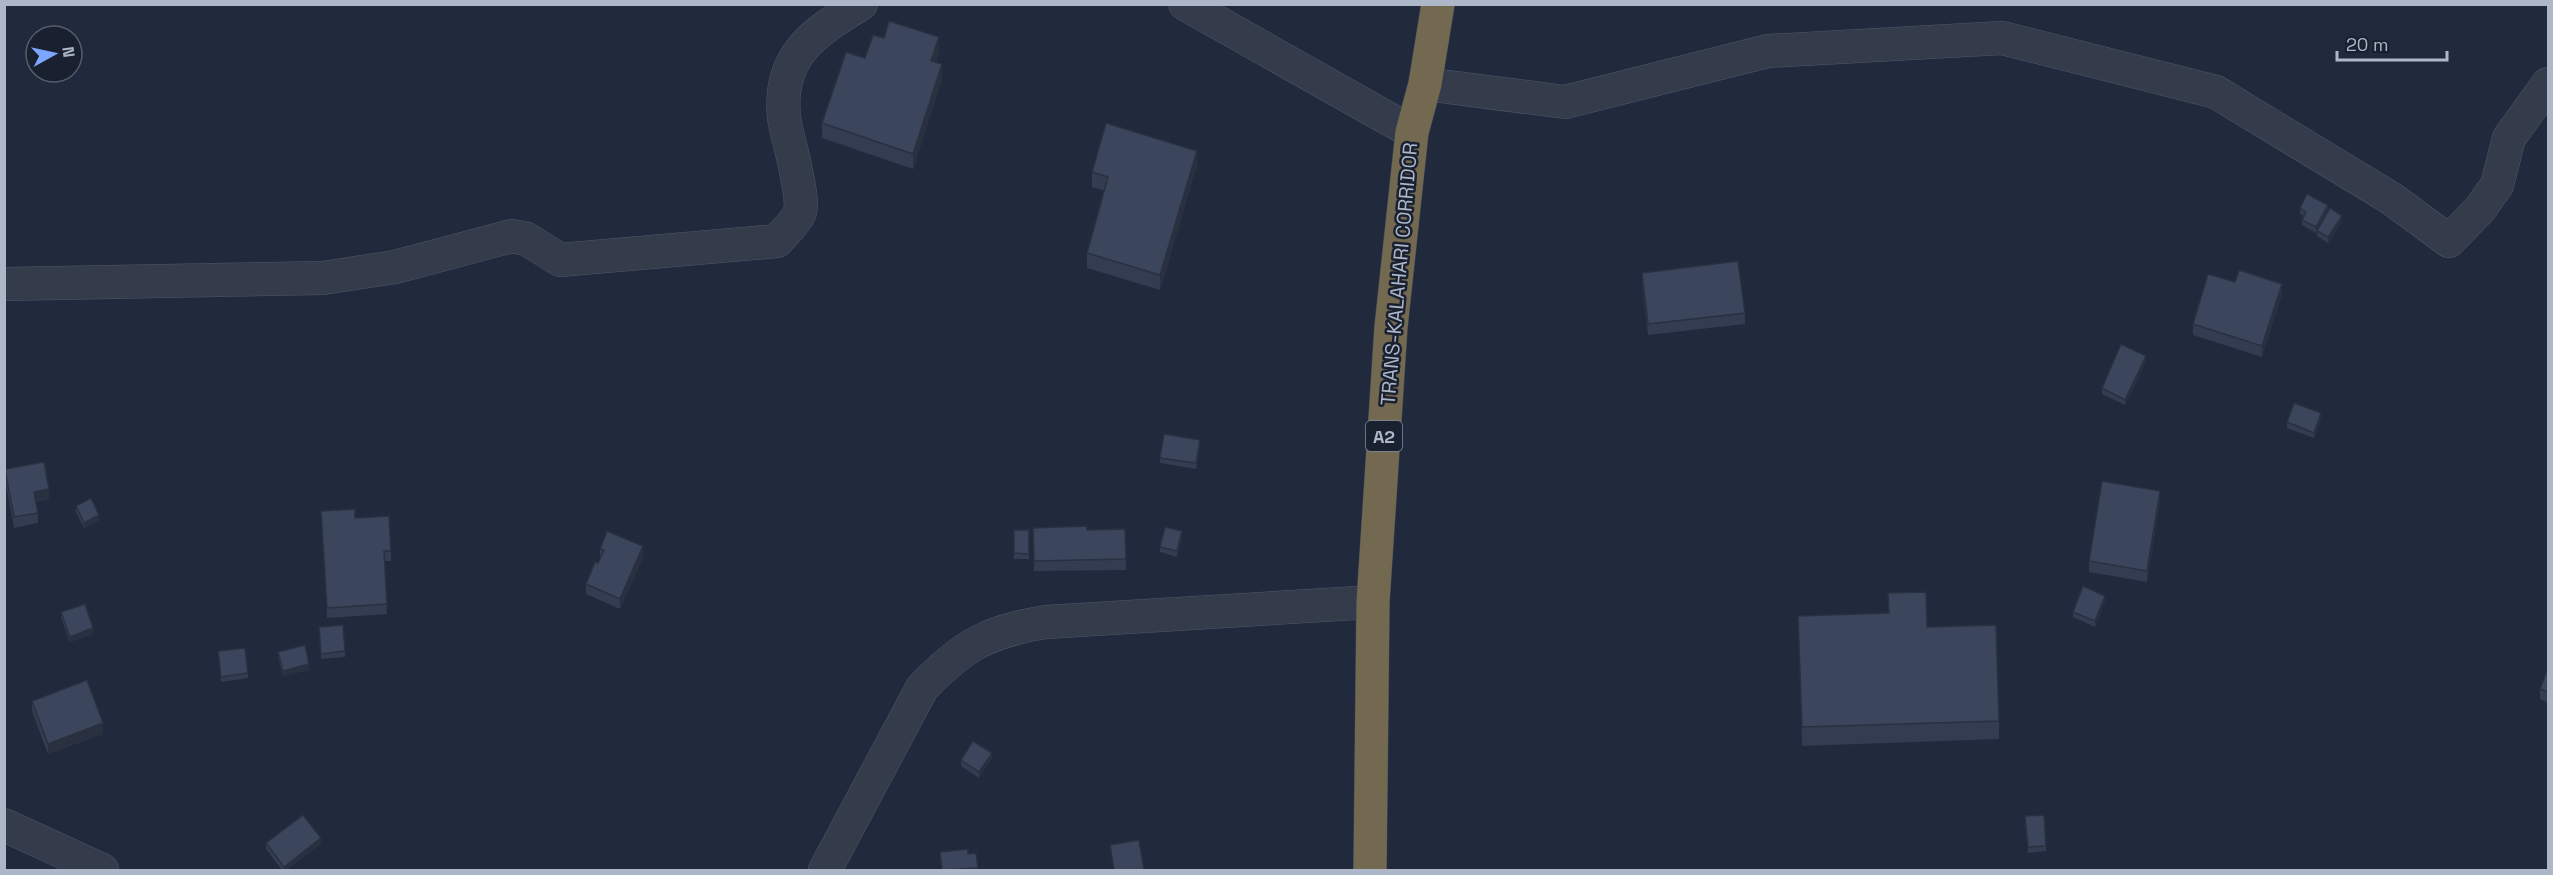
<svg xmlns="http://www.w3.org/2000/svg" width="2553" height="875" viewBox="0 0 2553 875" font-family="'Space Grotesk',sans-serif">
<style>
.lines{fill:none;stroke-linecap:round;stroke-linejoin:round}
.minor-casing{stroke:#4e5767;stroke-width:34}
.highway-casing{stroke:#3e4757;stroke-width:34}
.minor{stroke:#343c4c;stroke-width:33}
.highway{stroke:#736850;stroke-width:33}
.wall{fill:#333c50}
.shaded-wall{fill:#293141}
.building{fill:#3b465d;stroke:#293141;stroke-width:1.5}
.labels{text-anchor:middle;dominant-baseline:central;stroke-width:5;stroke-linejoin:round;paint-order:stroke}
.shield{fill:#192131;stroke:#818a9b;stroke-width:1.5}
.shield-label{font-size:18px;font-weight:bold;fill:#aeb7c8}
.street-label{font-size:20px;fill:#aeb7c8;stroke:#192131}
</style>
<rect width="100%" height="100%" fill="#202a3c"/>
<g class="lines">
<g class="minor-casing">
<g id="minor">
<path d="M1185,4L1412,132"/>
<path d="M1425,84L1565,102L1768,51L2002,38L2216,92L2392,199L2449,241L2480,209L2497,185L2509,138L2548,84"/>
<path d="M4,284L323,278L395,267L512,236L527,239L560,260L777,241C784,233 796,222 800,212C803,198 797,179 795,166C792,150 786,133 784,117C778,56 813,33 861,4"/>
<path d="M4,825L102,870"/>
<path d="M825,870L922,688C962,646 988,631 1046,622L1373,602"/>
</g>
</g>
<g class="highway-casing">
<path id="highway" d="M1370,870L1373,602L1391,327L1412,132L1425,84L1438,4"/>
</g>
<use href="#minor" class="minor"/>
<use href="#highway" class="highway"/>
</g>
<g class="wall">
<path d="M884,38L939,52L936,62L942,79L913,169L822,138V123L865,58Z"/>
<path d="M1197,165L1160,290L1087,268V253L1105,191L1092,187V172Z"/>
<path d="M2300,208L2328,210L2318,228L2342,221L2328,243L2317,236V231L2316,233L2302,225V220L2304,216L2300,214Z"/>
<path d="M1642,273L1745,313V324L1648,335L1642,284Z"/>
<path d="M2235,282L2282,294L2262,357L2193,335V324Z"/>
<path d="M2146,361L2125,405L2102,394V388Z"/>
<path d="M2321,418L2314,438L2287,428V422Z"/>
<path d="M1200,445L1196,469L1160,463V458Z"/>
<path d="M5,469L49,499L36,502L38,513V523L14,528L5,479Z"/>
<path d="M2160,501L2147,582L2089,572V561Z"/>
<path d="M76,506L99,521L84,528L76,512Z"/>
<path d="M321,511L355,518L391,551V561H385L387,614L327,618Z"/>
<path d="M1033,528L1087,530L1125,529L1126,570L1034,571Z"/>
<rect x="1014" y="530" width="15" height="29"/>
<path d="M1182,537L1177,557L1160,552V547Z"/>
<path d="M600,549L643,557L620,609L586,594V584L600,559Z"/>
<path d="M1888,593L1927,627L1999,721V739L1802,746L1798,616L1888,613Z"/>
<path d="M2105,601L2095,627L2073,617V612Z"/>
<path d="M61,612L93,634L70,642L61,618Z"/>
<path d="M319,632L345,651V657L321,659Z"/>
<path d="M218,651L248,673V678L221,682Z"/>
<path d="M278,652L309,670L283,676L278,657Z"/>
<path d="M2548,668V703L2540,699V689Z"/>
<path d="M32,701L103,734L48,754L32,711Z"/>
<path d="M992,758L979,778L961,766V760Z"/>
<path d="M2025,822L2046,846V851L2028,853Z"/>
<path d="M266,843L321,844L286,870H282L266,849Z"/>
<path d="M940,852L968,854L976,853L978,870H941Z"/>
</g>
<g class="shaded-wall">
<path d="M939,37V52L931,76V61Z"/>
<path d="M942,64V79L913,169V154Z"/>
<path d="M1197,151V165L1160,290V275Z"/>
<path d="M2328,205V210L2316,233V227Z"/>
<path d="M2342,216V221L2328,243V237Z"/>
<path d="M2282,284V294L2262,357V346Z"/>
<path d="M2146,356V361L2125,405V400Z"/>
<path d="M2321,413V418L2314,438V433Z"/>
<path d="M49,489V499L34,502V492Z"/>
<path d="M2160,491V501L2147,582V571Z"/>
<path d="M99,515V521L84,528V523Z"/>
<path d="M1182,531V537L1177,557V551Z"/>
<path d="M643,546V557L620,609V599Z"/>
<path d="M2105,596V601L2095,627V621Z"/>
<path d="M93,628V634L70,642V637Z"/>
<path d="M309,664V670L283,676V671Z"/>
<path d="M103,723V734L48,754V744Z"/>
<path d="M992,753V758L979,778V772Z"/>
<path d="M321,838V844L286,870H284V867Z"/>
</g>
<g class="building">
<path d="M889,21L939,37L931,61L942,64L913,154L822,123L846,52L865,58L873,35L884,38Z"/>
<path d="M1106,123L1197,151L1160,275L1087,253L1108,177L1092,172Z"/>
<path d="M2307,194L2328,205L2316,227L2302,220L2306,212L2300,208Z"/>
<path d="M2330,208L2342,216L2328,237L2317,231Z"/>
<path d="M1738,261L1745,313L1648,324L1642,273Z"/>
<path d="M2239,270L2282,284L2262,346L2193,324L2208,274L2235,282Z"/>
<path d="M2121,344L2146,356L2125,400L2102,388Z"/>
<path d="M2294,403L2321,413L2314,433L2287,422Z"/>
<path d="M1164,434L1200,440L1196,463L1160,458Z"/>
<path d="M44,462L49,489L34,492L38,513L14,517L5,469Z"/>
<path d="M2102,481L2160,491L2147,571L2089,561Z"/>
<path d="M91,498L99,515L84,523L76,506Z"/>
<path d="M355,509V518L389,516L391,551H384L387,604L327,608L321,511Z"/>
<path d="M1087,526V530L1125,529L1126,559L1034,561L1033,528Z"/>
<path d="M1165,527L1182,531L1177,551L1160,547Z"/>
<path d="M1014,530H1029V554L1014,553Z"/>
<path d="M607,531L643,546L620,599L586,584L595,562L598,563L604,550L600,549Z"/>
<path d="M2083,586L2105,596L2095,621L2073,612Z"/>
<path d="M1926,592L1927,627L1996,625L1999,721L1802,727L1798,616L1889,613L1888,593Z"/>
<path d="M85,604L93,628L70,637L61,612Z"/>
<path d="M343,625L345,651L321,654L319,627Z"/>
<path d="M305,645L309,664L283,671L278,652Z"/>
<path d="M245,648L248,673L221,677L218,651Z"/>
<path d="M2548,668V692L2540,689Z"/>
<path d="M87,680L103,723L48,744L32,701Z"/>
<path d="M973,741L992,753L979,772L961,760Z"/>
<path d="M303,815L321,838L284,867L266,843Z"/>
<path d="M2044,815L2046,846L2028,847L2025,816Z"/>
<path d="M1139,840L1144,870H1114L1110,845Z"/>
<path d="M968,849V854L976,853L978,868L942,870L940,852Z"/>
</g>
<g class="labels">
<rect class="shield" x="1366" y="421" width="36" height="30" rx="4.5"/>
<g class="shield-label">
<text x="1384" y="436">A2</text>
</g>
<g class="street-label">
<text transform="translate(1399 274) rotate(-85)">TRANS-KALAHARI CORRIDOR</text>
</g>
</g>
<rect width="2553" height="875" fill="none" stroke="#aeb7c8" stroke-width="12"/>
<g transform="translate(54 54) rotate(82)"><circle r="28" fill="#192131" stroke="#555d6d" stroke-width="1.5"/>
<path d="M0-4.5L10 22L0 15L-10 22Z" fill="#7da6ff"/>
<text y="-9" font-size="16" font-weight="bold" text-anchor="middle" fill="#aeb7c8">N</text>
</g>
<path d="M2337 51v9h110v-9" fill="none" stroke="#aeb7c8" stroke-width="3"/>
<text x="2346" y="51" font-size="18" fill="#aeb7c8" stroke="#192131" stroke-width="4.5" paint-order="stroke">20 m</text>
</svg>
